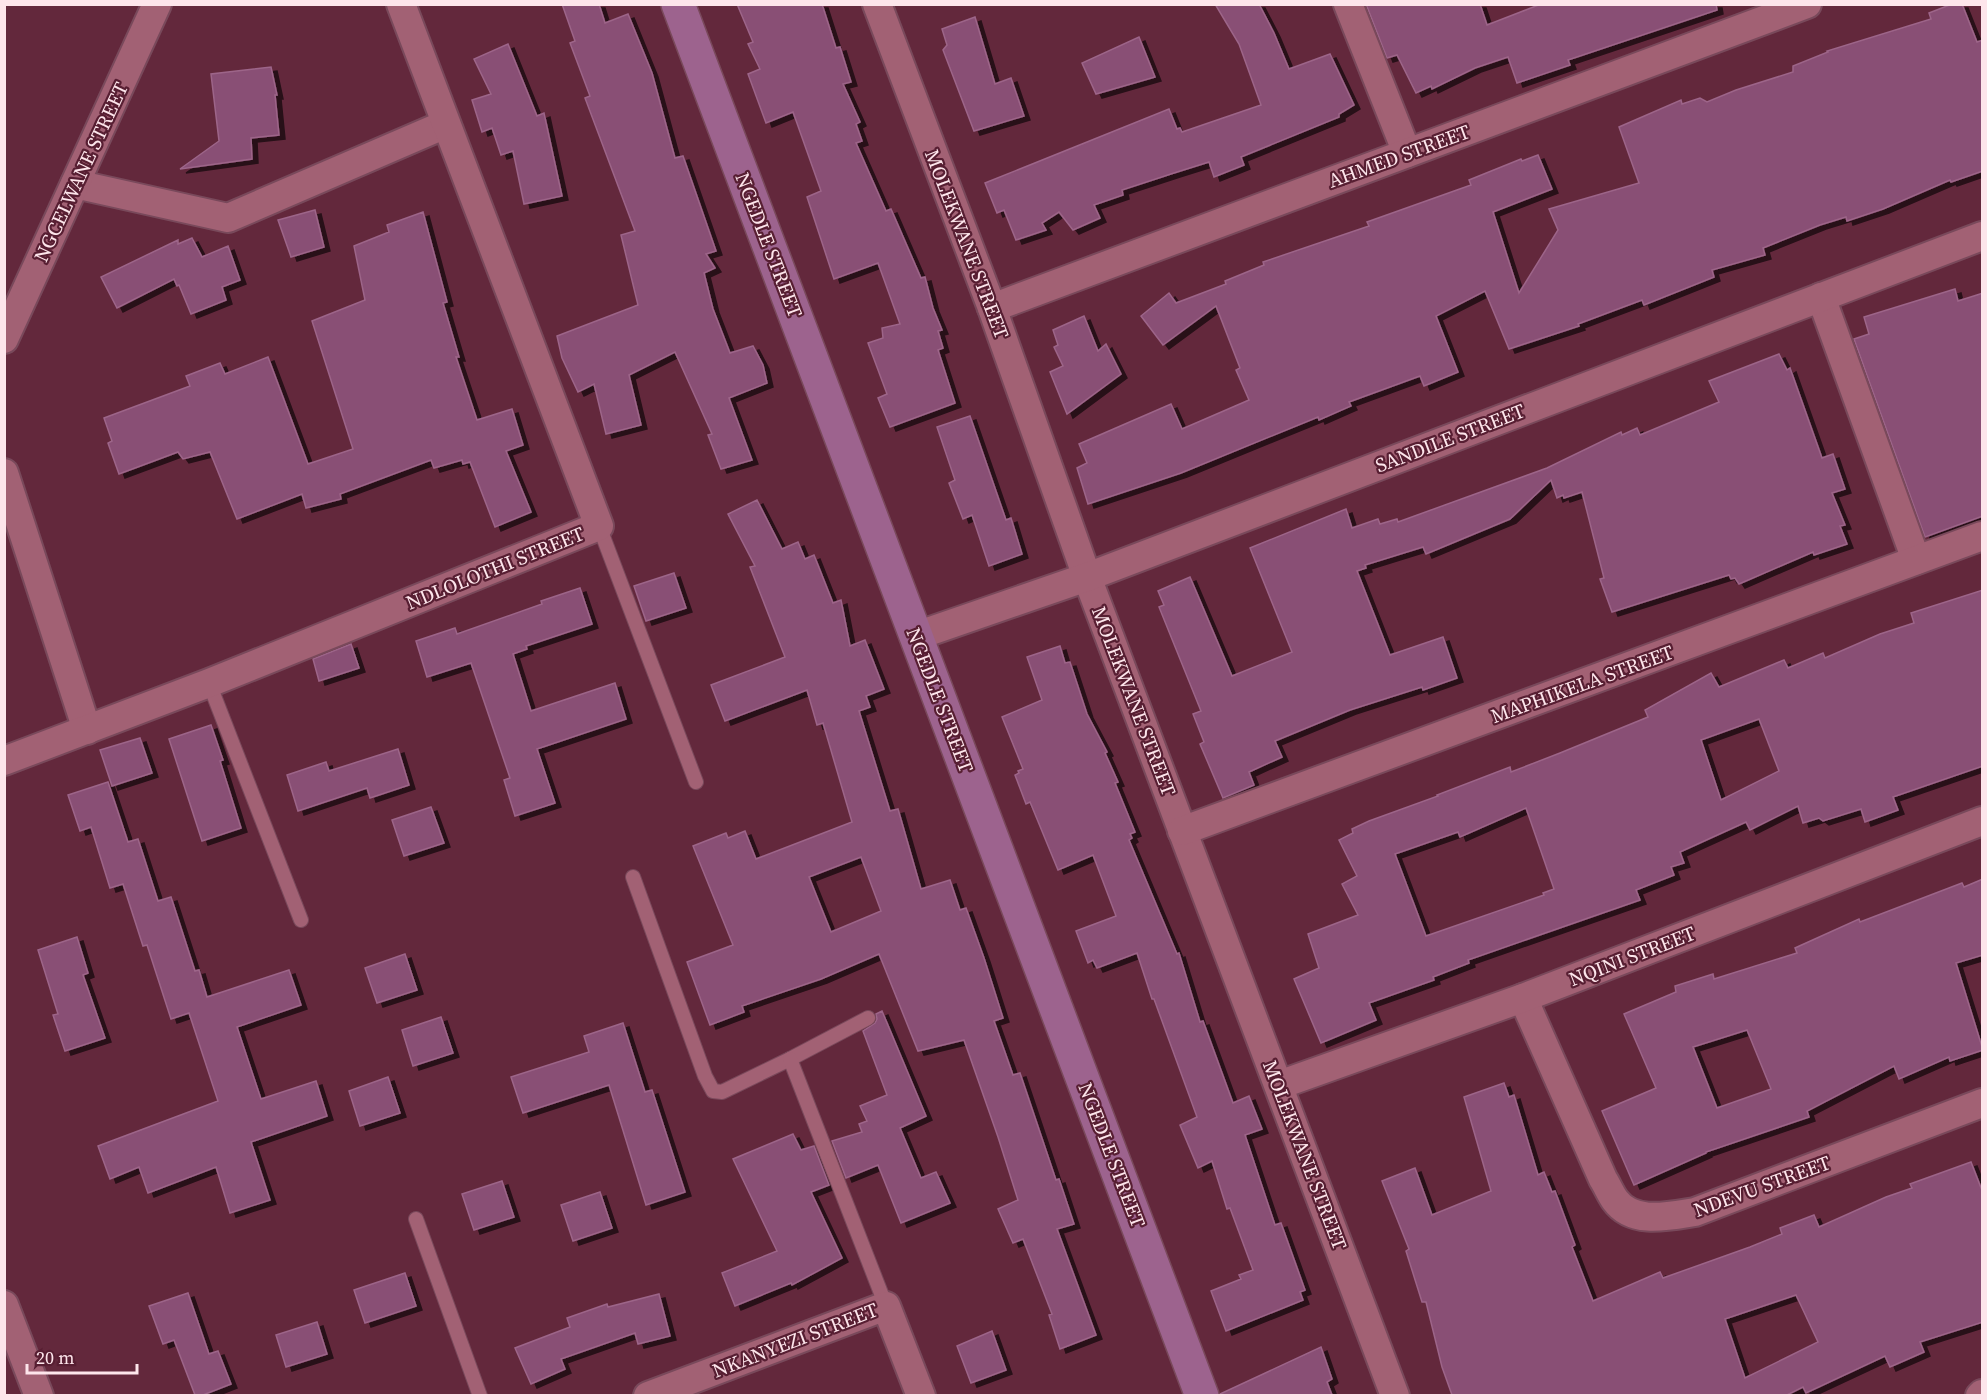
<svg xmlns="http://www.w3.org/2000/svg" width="1987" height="1400" viewBox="0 0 1987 1400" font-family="'Source Serif 4',serif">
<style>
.building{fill:#894f75;stroke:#9d6589;stroke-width:1.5;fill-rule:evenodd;filter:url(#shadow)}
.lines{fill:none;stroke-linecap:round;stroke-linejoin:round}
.lane-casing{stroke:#79495b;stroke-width:16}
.street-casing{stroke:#79495b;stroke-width:32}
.secondary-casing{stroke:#79495b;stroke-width:36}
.lane{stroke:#a26174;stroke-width:14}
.street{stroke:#a26174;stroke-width:28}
.secondary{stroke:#9d638e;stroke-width:33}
.labels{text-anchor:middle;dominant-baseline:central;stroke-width:4.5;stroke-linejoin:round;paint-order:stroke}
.street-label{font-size:20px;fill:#fde5eb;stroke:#571e32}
</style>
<defs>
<filter id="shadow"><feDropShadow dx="6" dy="4" stdDeviation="0" flood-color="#0009"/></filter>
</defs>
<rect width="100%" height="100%" fill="#63283c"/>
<g class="building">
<path d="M562,4H599L605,23L628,14L652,73L675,158L683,156L716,251L706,254L715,268L704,273L713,309L730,353L753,346L763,365L767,383L729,398L752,460L721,469L708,435L712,434L675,352L629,375L641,425L606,434L594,384L578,392L562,358L557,336L638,305L621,235L635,231L585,98L590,96L570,43L575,41Z"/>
<path d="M737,4H822L836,48L840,47L851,82L843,84L860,122L856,124L862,141L856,143L886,211L891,209L921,278L925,277L933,308L942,330L938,331L943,348L938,350L955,403L890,427L878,398L887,394L868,343L883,338L882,328L900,324L878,263L834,279L807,197L821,191L793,112L766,123L748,74L760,69L748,44L753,42Z"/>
<path d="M1215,4H1259L1274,33L1289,69L1330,54L1354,105L1339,114V117L1241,157L1244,165L1214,177L1209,162L1174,173L1122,190L1123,195L1094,205L1100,218L1073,230L1059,212L1042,223L1046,230L1016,240L1004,210L997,213L985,183L1169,109L1177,129L1180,128L1182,132L1261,105L1239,44Z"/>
<path d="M1366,4H1480L1487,25L1541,4H1716L1717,10L1568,60L1570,65L1517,83L1508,57L1475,68L1432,89L1431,86L1416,93L1397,55L1387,58Z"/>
<path d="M1952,4H1962L1977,42L1983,40V171L1951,182L1950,180L1883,209L1847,221L1846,217L1820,225L1763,248L1765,255L1712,270L1714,277L1644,305L1642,300L1578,324L1579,326L1509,349L1485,291L1436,316L1458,372L1424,386L1420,376L1349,402L1351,406L1319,420L1318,417L1181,473L1088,504L1077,468L1087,463L1079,444L1171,404L1182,429L1249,400L1236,370L1240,368L1216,306L1163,345L1141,316L1169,293L1176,303L1226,284L1225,281L1264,265L1263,262L1369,226L1367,222L1471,185L1469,180L1521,159L1522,161L1538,155L1552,189L1493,212L1519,293L1558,230L1549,209L1639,183L1619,127L1681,100L1682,104L1700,98L1707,102L1736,90L1793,72V66L1828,52L1827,51L1931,19L1929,13Z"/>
<path d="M975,17L995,84L1011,78L1024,116L974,131L943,50L947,45L942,29Z"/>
<path d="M1139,37L1155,77L1096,94L1082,63Z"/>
<path d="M508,44L537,116L544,113L562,196L524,204L513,151L501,155L492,128L482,132L472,100L491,94L474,59Z"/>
<path d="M271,67L277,95H275L279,135L251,138L252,159L180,169L219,141L211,74Z"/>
<path d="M315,210L324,247L291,257L278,220Z"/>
<path d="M423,212L447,302L443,303L459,357H456L477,420L512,409L523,445L506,451L531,512L495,527L470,462L463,464L462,460L434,468L431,460L340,494L341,499L306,508L302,494L237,519L210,452L183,459L178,452L119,474L108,443L112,441L104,418L190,386L186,376L220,363L225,374L268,357L308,464L353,449L312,321L365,300L354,246L389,232L387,225Z"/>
<path d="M192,238L202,257L228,246L240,280L222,287L226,300L191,314L179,285L177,286L174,279L117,308L101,277L178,240V244Z"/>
<path d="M1955,289L1958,301L1983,293V516L1925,537L1854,339L1869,334L1864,317Z"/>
<path d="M1084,316L1098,351L1106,344L1121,374L1067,414L1050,372L1063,366L1054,347L1058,345L1053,330Z"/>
<path d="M1779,354L1787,370L1790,368L1822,458L1833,454L1845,489L1832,493L1845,525L1840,526L1847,544L1814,555L1813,552L1739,584L1735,578L1731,579L1729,575L1612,612L1600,579L1604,578L1582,492L1564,498L1563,495L1557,498L1551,480L1510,519L1426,554L1423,547L1365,565L1366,568L1357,571L1390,655L1443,637L1457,678L1423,690L1422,687L1350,710L1275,741L1282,757L1249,772L1254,785L1223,798L1200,744L1204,742L1193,714L1201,711L1159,607L1164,605L1158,591L1190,577L1232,676L1292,652L1250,548L1346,509L1352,528L1378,519L1380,524L1397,519L1398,522L1547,468L1621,432L1622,435L1637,428L1640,435L1719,402L1709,381Z"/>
<path d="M970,416L1006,520L1011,518L1022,554L989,566L972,515L963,519L949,483L955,480L937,427Z"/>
<path d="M757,500L782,549L798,542L805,559L814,555L833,603L841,600L850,646L865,640L884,689L866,696L870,707L859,711L890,811L898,809L921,889L950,880L960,910L966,908L984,958L1003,1018L994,1021L1013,1075L1020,1073L1056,1180L1059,1179L1074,1224L1057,1229L1096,1335L1060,1349L1049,1315L1052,1314L1023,1239L1013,1243L998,1209L1018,1200L998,1137L964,1040L918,1051L879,954L821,979L742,1006L744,1012L710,1025L687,962L733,945L693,846L726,833L728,838L745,831L756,859L852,822L823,723L817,725L807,690L725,721L711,685L785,657L750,567L755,566L728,514ZM861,857L881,911L831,932L809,877Z"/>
<path d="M674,573L686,608L646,621L634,586Z"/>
<path d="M580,588L592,624L526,646L527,649L513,654L531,711L615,683L626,719L537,749L555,803L515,816L504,780L510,778L471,663L427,677L416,641L455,628L457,634L542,604L541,601Z"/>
<path d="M1983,590V766L1893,797L1898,810L1865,822L1861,809L1823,821L1819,818L1803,823L1798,806L1750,830L1746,822L1680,852L1684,863L1671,867L1674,875L1636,890L1640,900L1468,960L1469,963L1433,977L1434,980L1369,1003L1376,1020L1321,1043L1294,979L1319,968L1308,934L1358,915L1342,884L1357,876L1339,840L1353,833L1352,829L1369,821L1438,796L1437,795L1510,767L1511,772L1560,753L1648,717L1645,710L1711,673L1719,687L1784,660L1788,668L1823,653L1825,658L1880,634L1914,623L1911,613ZM1759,719L1779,771L1721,800L1701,740ZM1526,808L1554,889L1543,893L1544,895L1426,936L1395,854L1458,832L1460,837Z"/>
<path d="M351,644L359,668L319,681L313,659Z"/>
<path d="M1060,646L1065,663L1070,662L1087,714L1107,752L1105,753L1118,782L1115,783L1135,832L1130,834L1132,838L1129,840L1177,954L1179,953L1200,1022L1203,1021L1233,1103L1249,1096L1262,1129L1245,1135L1275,1225L1281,1223L1305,1290L1300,1292L1303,1300L1226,1331L1211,1291L1241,1279L1239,1275L1253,1270L1230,1208L1227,1209L1212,1161L1198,1168L1180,1125L1197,1117L1154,999H1152L1137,953L1097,968L1093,960L1088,963L1076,931L1116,916L1093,855L1058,870L1030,802L1026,804L1015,775L1019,773L1018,771L1023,769L1002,717L1042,700L1027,657Z"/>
<path d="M211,725L223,760L220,761L241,828L202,841L169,739Z"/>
<path d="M140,738L152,773L112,786L100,750Z"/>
<path d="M398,749L409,785L370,798L367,788L298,811L287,775L326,762L329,771Z"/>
<path d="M108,782L128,842L138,839L158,901L171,897L195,971L199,970L207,997L289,970L301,1005L237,1027L261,1099L316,1081L327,1116L251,1142L270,1200L230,1213L216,1167L148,1193L139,1167L110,1179L98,1146L218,1101L189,1013L171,1019L147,945L143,946L123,884L110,888L91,827L80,831L68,795Z"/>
<path d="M431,807L444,843L404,856L392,820Z"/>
<path d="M1983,879V955L1956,963L1983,1050L1950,1061L1949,1057L1899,1079L1894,1066L1807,1111L1809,1117L1706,1152V1153L1634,1185L1602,1111L1656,1088L1624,1014L1676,992L1675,986L1713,974L1714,979L1797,953L1795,948L1859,919L1860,922L1962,883L1964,887ZM1747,1030L1771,1089L1717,1108L1693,1047Z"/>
<path d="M77,937L88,973L83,975L105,1038L65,1051L53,1015L58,1014L38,950Z"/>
<path d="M405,954L417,990L377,1003L365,968Z"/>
<path d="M882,1011L926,1116L900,1128L921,1178L936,1172L950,1203L901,1223L878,1165L846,1178L832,1141L862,1132L859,1124L867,1121L860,1106L887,1095L863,1031L875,1023L877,1019L876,1014Z"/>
<path d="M441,1017L453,1053L413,1066L402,1030Z"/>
<path d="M623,1023L645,1092L652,1090L685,1192L646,1205L609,1085L523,1113L511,1077L589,1052L584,1036Z"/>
<path d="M388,1077L400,1113L360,1126L349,1091Z"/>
<path d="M1504,1083L1509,1097L1514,1095L1538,1175L1544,1172L1552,1192L1555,1191L1575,1245L1572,1247L1593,1301L1660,1272L1663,1278L1750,1247L1782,1234L1780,1228L1814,1215L1819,1227L1886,1197L1912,1188L1910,1184L1971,1162L1983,1193V1322L1920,1342L1924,1352L1890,1367L1885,1356L1806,1393L1803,1387L1787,1395H1452L1442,1367L1426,1302H1422L1406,1251L1409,1249L1382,1181L1415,1168L1432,1215L1491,1191L1464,1097ZM1796,1295L1818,1342L1745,1378L1725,1319Z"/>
<path d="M793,1134L801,1150L814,1146L829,1185L811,1192L842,1258L792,1285L791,1283L735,1306L722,1273L777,1251L733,1159Z"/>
<path d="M502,1181L514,1217L474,1230L462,1194Z"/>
<path d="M600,1192L612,1228L573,1241L561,1205Z"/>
<path d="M405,1273L416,1306L365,1323L354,1290Z"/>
<path d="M188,1293L209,1354L218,1351L231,1384L203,1395H195L174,1340L163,1344L149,1306Z"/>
<path d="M659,1294L670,1336L638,1344L635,1333L561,1359L565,1369L531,1384L515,1348L570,1327L567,1318L607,1304L608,1307Z"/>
<path d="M317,1322L327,1354L286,1367L276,1335Z"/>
<path d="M992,1331L1006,1370L971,1383L957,1346Z"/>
<path d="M1321,1347L1332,1379L1327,1382L1332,1395H1220V1394Z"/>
</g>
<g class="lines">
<g class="lane-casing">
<g id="lane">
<path d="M599,526L696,782"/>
<path d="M209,683L301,920"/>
<path d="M633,877L705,1076L713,1091L722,1092L790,1059L868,1018"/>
<path d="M790,1059L886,1306"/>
<path d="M416,1219L480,1396"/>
</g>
</g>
<g class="street-casing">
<g id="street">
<path d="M877,4L992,308L1087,577L1395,1396"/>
<path d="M1348,4L1407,153"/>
<path d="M75,184L228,218L446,124"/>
<path d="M1821,297L1916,560"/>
<path d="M992,308L1807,4"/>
<path d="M4,339L157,4"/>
<path d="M4,473L87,730"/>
<path d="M916,636L1087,577L1982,236"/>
<path d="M4,761L209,683L599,526L401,4"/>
<path d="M1182,831L1982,536"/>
<path d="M1523,998L1603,1179C1607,1185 1610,1193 1615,1200C1633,1225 1669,1216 1695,1212L1982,1103"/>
<path d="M1279,1085L1523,998L1982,821"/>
<path d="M4,1305L39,1396"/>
<path d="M648,1396L886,1306L921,1396"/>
<path d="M1980,1396L1982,1394"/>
</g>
</g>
<g class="secondary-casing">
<path id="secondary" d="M678,4L1202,1396"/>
</g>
<use href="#lane" class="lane"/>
<use href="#street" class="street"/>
<use href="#secondary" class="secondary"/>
</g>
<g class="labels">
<g class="street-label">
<text transform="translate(1399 156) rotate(-20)">AHMED STREET</text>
<text transform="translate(81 172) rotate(-65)">NGCELWANE STREET</text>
<text transform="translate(967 244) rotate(69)">MOLEKWANE STREET</text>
<text transform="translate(769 245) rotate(69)">NGEDLE STREET</text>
<text transform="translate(1450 438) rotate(-21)">SANDILE STREET</text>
<text transform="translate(495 568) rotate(-22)">NDLOLOTHI STREET</text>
<text transform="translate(1582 684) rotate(-20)">MAPHIKELA STREET</text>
<text transform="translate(940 700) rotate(69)">NGEDLE STREET</text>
<text transform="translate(1134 701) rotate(69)">MOLEKWANE STREET</text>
<text transform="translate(1632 956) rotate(-21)">NQINI STREET</text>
<text transform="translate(1112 1155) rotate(69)">NGEDLE STREET</text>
<text transform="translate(1305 1155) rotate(69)">MOLEKWANE STREET</text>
<text transform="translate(1762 1186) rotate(-20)">NDEVU STREET</text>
<text transform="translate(795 1340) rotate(-21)">NKANYEZI STREET</text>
</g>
</g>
<rect width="1987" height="1400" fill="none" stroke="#fde5eb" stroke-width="12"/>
<path d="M27 1364v9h110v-9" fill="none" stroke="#fde5eb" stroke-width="3"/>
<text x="36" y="1364" font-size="18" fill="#fde5eb" stroke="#571e32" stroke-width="4.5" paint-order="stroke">20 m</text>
</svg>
